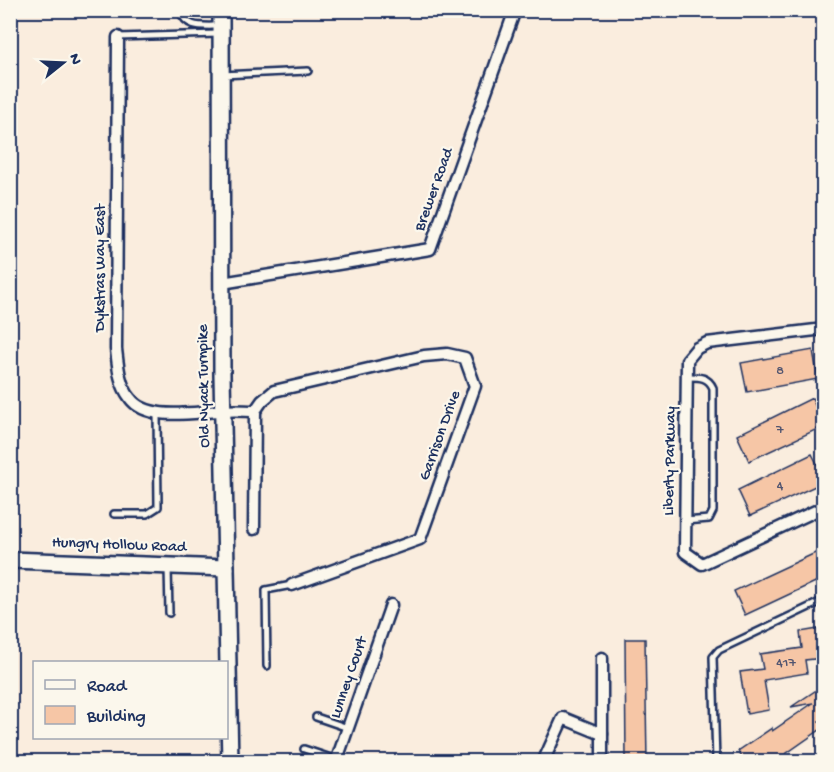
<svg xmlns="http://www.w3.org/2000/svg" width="834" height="772" viewBox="0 0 834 772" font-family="'Gochi Hand',sans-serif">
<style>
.building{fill:#f6c6a6;stroke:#1b2f5e;stroke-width:1.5}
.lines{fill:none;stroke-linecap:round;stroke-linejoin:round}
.lane-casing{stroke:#1b2f5e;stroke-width:10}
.street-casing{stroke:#1b2f5e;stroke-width:15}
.secondary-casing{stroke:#1b2f5e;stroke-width:20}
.lane{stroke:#fbf7ec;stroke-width:5}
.street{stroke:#fbf7ec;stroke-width:10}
.secondary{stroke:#fbf7ec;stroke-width:15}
.labels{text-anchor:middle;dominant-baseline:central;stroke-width:4.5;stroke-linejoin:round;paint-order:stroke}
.number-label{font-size:14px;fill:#525570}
.street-label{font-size:16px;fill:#1b2f5e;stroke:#fbf7ec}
</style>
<rect width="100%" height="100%" fill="#faedde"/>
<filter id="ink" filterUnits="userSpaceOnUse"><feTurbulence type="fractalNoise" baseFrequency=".0167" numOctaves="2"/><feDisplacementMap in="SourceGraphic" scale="12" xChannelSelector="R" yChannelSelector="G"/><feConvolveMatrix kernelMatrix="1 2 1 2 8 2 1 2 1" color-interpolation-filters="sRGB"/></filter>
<g filter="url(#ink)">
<g class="building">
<path d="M813,350L818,379L747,392L741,363Z"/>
<path d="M812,398L824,426L749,461L737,435Z"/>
<path d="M812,454L824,477V482L750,516L738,490Z"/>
<path d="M824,549V578L745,615L734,591Z"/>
<path d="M824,628V658L805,660L807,673L764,680L769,710L747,714L740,672L763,669L760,654L802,648L800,632Z"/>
<path d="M625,639H645L647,762H626Z"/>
<path d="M824,685V719L819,721L824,727L774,762H745L738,751L772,728V731L813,703L791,707Z"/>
</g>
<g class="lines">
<g class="lane-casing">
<g id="lane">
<path d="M180,10C186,29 202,26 219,26"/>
<path d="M118,37L218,34"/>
<path d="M222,75L308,71"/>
<path d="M114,514H147L158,507L157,413"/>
<path d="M685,521L709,519L713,511V388C708,376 698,377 687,377"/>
<path d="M168,567L169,613"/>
<path d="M267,666L266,590L292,585"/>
<path d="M316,717L348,728"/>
<path d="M304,749L337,760"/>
<path d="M716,762L713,657L719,650L824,600"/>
</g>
</g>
<g class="street-casing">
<g id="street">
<path d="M118,37L116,349C118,366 119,384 130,398C148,423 197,411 223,411C234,410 245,411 255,411"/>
<path d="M222,283L430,249L515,10"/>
<path d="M824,329L707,343L697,348L687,360L685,552L702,564L824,507"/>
<path d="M254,529L255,411L262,401L274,391L424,356L447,354L465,358L475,386L420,539L292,585"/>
<path d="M602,658V762"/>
<path d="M336,762L391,605"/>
<path d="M543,762L563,718L602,734"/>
</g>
</g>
<g class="secondary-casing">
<g id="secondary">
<path d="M221,10L222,375L230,762"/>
<path d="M10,560L226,568"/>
</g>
</g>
<use href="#lane" class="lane"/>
<use href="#street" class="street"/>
<use href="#secondary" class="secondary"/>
</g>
</g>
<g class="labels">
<g class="number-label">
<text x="780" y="371">8</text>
<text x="780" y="430">7</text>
<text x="780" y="486">4</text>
<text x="786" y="663">417</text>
</g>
<g class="street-label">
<text transform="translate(435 190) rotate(-70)">Brewer Road</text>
<text transform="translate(101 268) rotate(-90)">Dykstras Way East</text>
<text transform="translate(205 386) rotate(-91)">Old Nyack Turnpike</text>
<text transform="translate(441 436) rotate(-70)">Garrison Drive</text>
<text transform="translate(671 461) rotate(-89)">Liberty Parkway</text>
<text transform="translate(119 546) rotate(2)">Hungry Hollow Road</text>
<text transform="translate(350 678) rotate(-71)">Lunney Court</text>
</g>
</g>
<rect width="834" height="772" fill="none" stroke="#fbf7ec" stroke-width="36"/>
<rect x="18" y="18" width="798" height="736" fill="none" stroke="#1b2f5e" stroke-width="2" filter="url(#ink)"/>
<rect x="33" y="661" width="195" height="78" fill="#fbf7ec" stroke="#a1a7b3" stroke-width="1.5"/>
<rect x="45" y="680" width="30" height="9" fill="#fbf7ec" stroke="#a1a7b3" stroke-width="1.5"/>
<text x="87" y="691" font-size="18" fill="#1b2f5e">Road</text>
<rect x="45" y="706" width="30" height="18" fill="#f6c6a6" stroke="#a1a7b3" stroke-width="1.5"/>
<text x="87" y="721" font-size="18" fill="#1b2f5e">Building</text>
<g transform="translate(63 63) rotate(72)" stroke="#fbf7ec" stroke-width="4.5" paint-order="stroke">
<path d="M0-4.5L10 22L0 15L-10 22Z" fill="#1b2f5e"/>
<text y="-9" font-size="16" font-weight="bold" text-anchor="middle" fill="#1b2f5e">N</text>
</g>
</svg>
